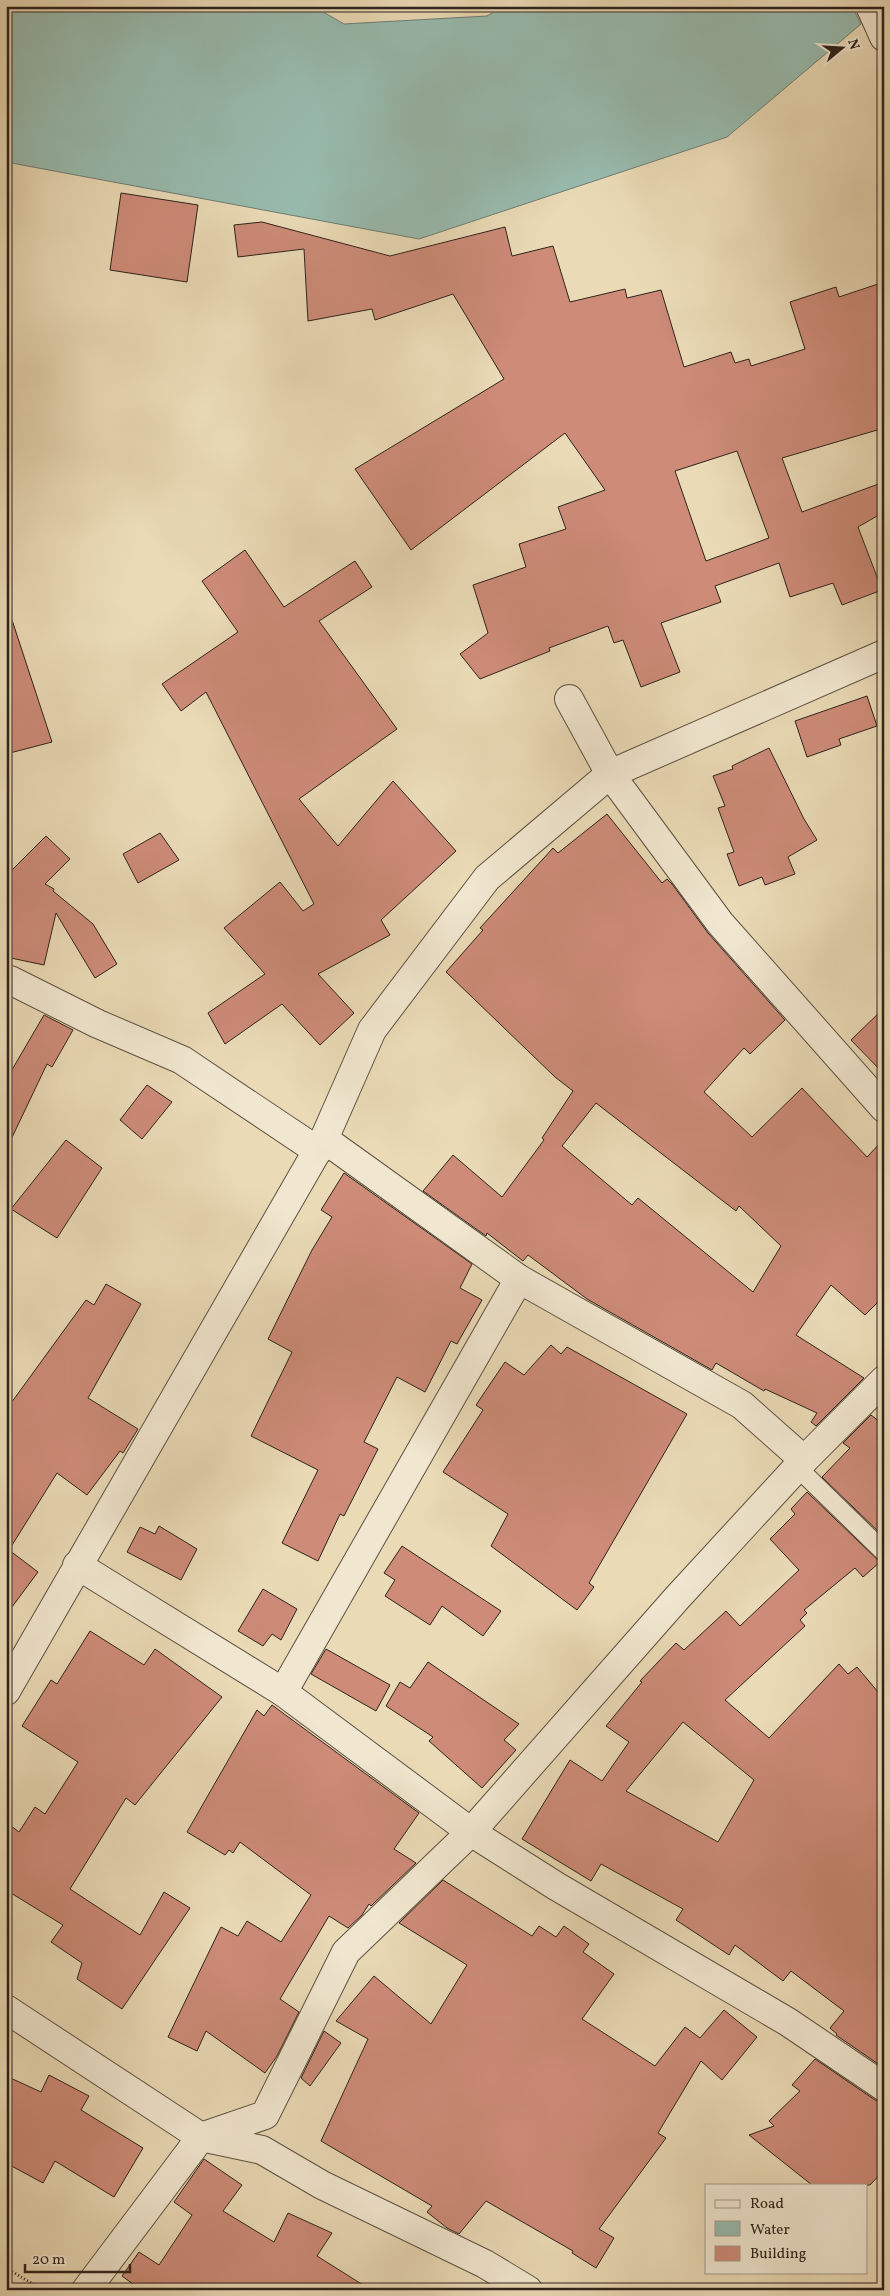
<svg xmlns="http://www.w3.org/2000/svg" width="890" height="2296" viewBox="0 0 890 2296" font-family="Vollkorn,serif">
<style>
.water{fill:#98bbae;stroke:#6e7e73}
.building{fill:#cd8b78;stroke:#2e231a;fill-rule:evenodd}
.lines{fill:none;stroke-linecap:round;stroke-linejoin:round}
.service-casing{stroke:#5d5141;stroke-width:20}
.minor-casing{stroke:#5d5141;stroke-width:30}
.path{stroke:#2e231a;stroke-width:3;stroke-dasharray:1 2.5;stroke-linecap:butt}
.service{stroke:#f1e7d0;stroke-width:18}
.minor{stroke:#f1e7d0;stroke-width:28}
</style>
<rect width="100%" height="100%" fill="#eadab6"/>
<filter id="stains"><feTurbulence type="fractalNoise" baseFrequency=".004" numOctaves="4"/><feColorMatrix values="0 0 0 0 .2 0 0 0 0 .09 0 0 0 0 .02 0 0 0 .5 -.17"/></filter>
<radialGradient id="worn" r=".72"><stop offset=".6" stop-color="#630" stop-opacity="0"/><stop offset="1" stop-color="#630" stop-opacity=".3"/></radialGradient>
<path class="water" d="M6,6H313L344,24L487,16L503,6H852L861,24L727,137L419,239L6,162Z"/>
<g class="building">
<path d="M121,193L198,205L187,282L110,270Z"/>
<path d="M262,222L390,256L505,227L512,256L553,246L570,302L625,289L627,298L661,290L684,367L731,352L735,363L749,359L751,366L805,349L790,302L836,287L839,297L884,282V428L782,458L802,512L884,482V512L858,527L882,590L842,605L833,583L790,597L779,563L715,586L721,602L661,623L680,672L641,687L623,640L614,643L608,626L549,648L550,651L480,679L460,654L488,633L473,585L526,567L519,544L566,529L558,507L605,490L565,433L411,550L355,469L504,379L453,294L375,320L372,309L308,321L304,249L238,257L234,225ZM737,451L769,538L706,561L675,471Z"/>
<path d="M245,550L284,607L355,561L372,587L319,621L397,729L299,799L338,846L393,781L456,851L381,920L390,935L318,974L354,1013L320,1045L282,1004L225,1044L208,1013L265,974L224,928L280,882L303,911L314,904L206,692L181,711L162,684L238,632L202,581Z"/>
<path d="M12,620L52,742L6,754V621Z"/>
<path d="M867,696L877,726L839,739L841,745L807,757L795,721Z"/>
<path d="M769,748L804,819L817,840L788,857L795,874L765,885L762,877L739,886L727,854L734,852L718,808L725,806L713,776L733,769L732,766Z"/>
<path d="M607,814L662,883L667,879L672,884L708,933L785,1020L750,1054L744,1048L704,1092L752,1137L802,1088L867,1157L884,1139V1296L865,1315L831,1285L796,1335L864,1378L816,1426L811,1422L817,1413L765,1389L764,1391L716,1363L712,1370L587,1299L528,1255L523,1261L487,1233L486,1236L423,1191L453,1155L502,1197L544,1140L542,1138L573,1091L555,1077L446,972L483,930L480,928L553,848L558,853ZM596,1103L736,1211L739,1206L781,1246L753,1292L638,1198L632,1205L562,1146Z"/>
<path d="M160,833L179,860L138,883L123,854Z"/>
<path d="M46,836L70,859L45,884L54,889L53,891L93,924L117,964L95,978L56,913L44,965L6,957V876Z"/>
<path d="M884,1008V1074L851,1040Z"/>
<path d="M44,1015L73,1030L52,1067L47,1064L6,1150V1080Z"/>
<path d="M147,1085L172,1102L142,1139L120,1120Z"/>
<path d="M66,1140L102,1168L57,1238L11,1209Z"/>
<path d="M344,1173L472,1264L460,1288L482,1300L457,1344L451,1341L425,1392L397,1377L364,1442L378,1449L344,1516L340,1514L318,1561L282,1543L318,1470L251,1436L292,1352L268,1339L312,1250L332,1217L321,1210Z"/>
<path d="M106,1284L141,1304L88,1398L138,1429L123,1453L120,1451L87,1495L57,1473L9,1550L38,1572L6,1615V1410L86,1300L94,1305Z"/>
<path d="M551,1345L561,1354L567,1347L687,1414L589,1583L594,1587L577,1610L491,1546L508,1514L443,1472L483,1410L476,1405L505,1362L524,1375Z"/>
<path d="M871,1415L884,1425V1537L822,1477L850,1448L843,1443Z"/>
<path d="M807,1492L880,1562L863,1577L855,1568L804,1610L807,1613L800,1620L805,1626L725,1700L769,1738L839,1664L848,1674L857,1667L884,1699V2068L836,2035L837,2034L830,2028L844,2011L791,1971L783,1981L735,1945L729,1955L676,1920L683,1909L601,1864L591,1881L522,1839L570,1760L602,1781L629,1742L606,1726L642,1682L640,1681L676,1643L684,1650L726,1611L740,1626L799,1570L770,1539L795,1514L791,1509ZM683,1722L754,1780L718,1842L626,1791Z"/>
<path d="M159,1526L197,1549L181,1580L127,1552L140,1527L155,1534Z"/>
<path d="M402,1546L501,1611L483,1636L442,1606L430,1625L385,1596L395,1580L384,1573Z"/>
<path d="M263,1589L297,1609L281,1640L272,1634L263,1646L238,1631Z"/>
<path d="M90,1631L144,1665L155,1649L222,1697L135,1805L126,1798L70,1889L140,1935L164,1892L190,1908L122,2009L77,1979L82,1963L51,1942L63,1925L6,1890V1822L19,1832L35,1807L45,1814L78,1762L22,1726L51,1680L57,1684Z"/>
<path d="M326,1649L390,1685L376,1711L311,1674Z"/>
<path d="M428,1662L519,1724L504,1740L516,1750L482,1788L429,1741L433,1737L386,1706L400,1682L410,1688Z"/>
<path d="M272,1705L419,1813L394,1849L416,1863L371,1906L369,1904L362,1915L348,1928L329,1916L280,1999L299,2012L277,2056L265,2073L206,2031L197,2051L168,2037L221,1927L238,1936L247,1921L281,1942L311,1895L240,1842L233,1853L229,1850L225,1855L187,1832L257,1710L264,1716Z"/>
<path d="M443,1880L532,1936L539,1926L556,1937L564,1926L589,1944L583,1952L614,1974L582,2019L655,2066L685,2027L700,2038L724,2010L757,2037L722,2080L701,2061L658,2133L666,2138L599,2229L614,2238L596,2268L572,2253L573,2251L486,2201L459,2234L447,2228L427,2212L432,2206L321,2141L368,2039L336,2021L374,1976L431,2024L467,1965L399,1923Z"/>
<path d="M324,2031L341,2043L310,2086L301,2078Z"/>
<path d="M815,2059L875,2100L884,2102V2170L870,2185H812L749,2135L774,2126L769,2121L800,2091L792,2085Z"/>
<path d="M49,2075L89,2096L81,2110L143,2148L114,2197L55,2161L43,2183L6,2163V2076L41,2092Z"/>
<path d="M204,2159L242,2185L223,2211L274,2242L288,2213L332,2233L317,2256L371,2290H141L122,2276L139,2252L159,2265L192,2215L174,2202Z"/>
</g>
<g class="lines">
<g class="service-casing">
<path id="service" d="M798,1468L884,1552"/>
</g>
<g class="minor-casing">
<g id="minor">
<path d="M870,6L884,37"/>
<path d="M569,699L610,774L720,923L884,1108"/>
<path d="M6,981L10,980L98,1024L182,1060L318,1151"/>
<path d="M804,1460L884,1380"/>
<path d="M77,1565L283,1692L471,1832L556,1886L788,2022L884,2087"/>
<path d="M6,1691L324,1139L372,1030L487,878L610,774L884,654"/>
<path d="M283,1692L519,1279"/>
<path d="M6,2009L201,2137L262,2150L322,2185L485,2264L528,2290"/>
<path d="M86,2290L201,2137L265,2115L346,1952L471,1832L677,1598L804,1460L742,1405L519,1279L324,1139"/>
</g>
</g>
<path class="path" d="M6,2268L43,2290"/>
<use href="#service" class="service"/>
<use href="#minor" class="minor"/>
</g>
<rect width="890" height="2296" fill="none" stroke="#eadab6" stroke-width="25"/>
<rect x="8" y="8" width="875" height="2281" fill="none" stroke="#2e231a" stroke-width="2.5"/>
<rect x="12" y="12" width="865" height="2271" fill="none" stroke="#2e231a"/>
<rect x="705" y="2184" width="162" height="90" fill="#f1e7d0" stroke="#a39987"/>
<rect x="715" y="2200" width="25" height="8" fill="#f1e7d0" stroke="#a39987"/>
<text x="750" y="2208" font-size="15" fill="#2e231a">Road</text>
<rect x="715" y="2221" width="25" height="15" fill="#98bbae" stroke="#a39987"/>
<text x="750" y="2234" font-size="15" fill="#2e231a">Water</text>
<rect x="715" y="2246" width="25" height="15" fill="#cd8b78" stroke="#a39987"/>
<text x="750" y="2258" font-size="15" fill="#2e231a">Building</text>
<g transform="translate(842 48) rotate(72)" stroke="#f1e7d0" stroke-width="4" paint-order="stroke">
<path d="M0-4L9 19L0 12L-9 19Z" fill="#2e231a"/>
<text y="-8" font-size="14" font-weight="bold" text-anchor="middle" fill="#2e231a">N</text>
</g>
<path d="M25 2264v8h105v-8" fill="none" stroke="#2e231a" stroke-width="2.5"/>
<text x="32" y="2264" font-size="15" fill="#2e231a" stroke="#f1e7d0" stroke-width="4" paint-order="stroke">20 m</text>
<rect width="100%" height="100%" filter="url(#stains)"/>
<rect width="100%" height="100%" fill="url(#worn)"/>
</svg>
